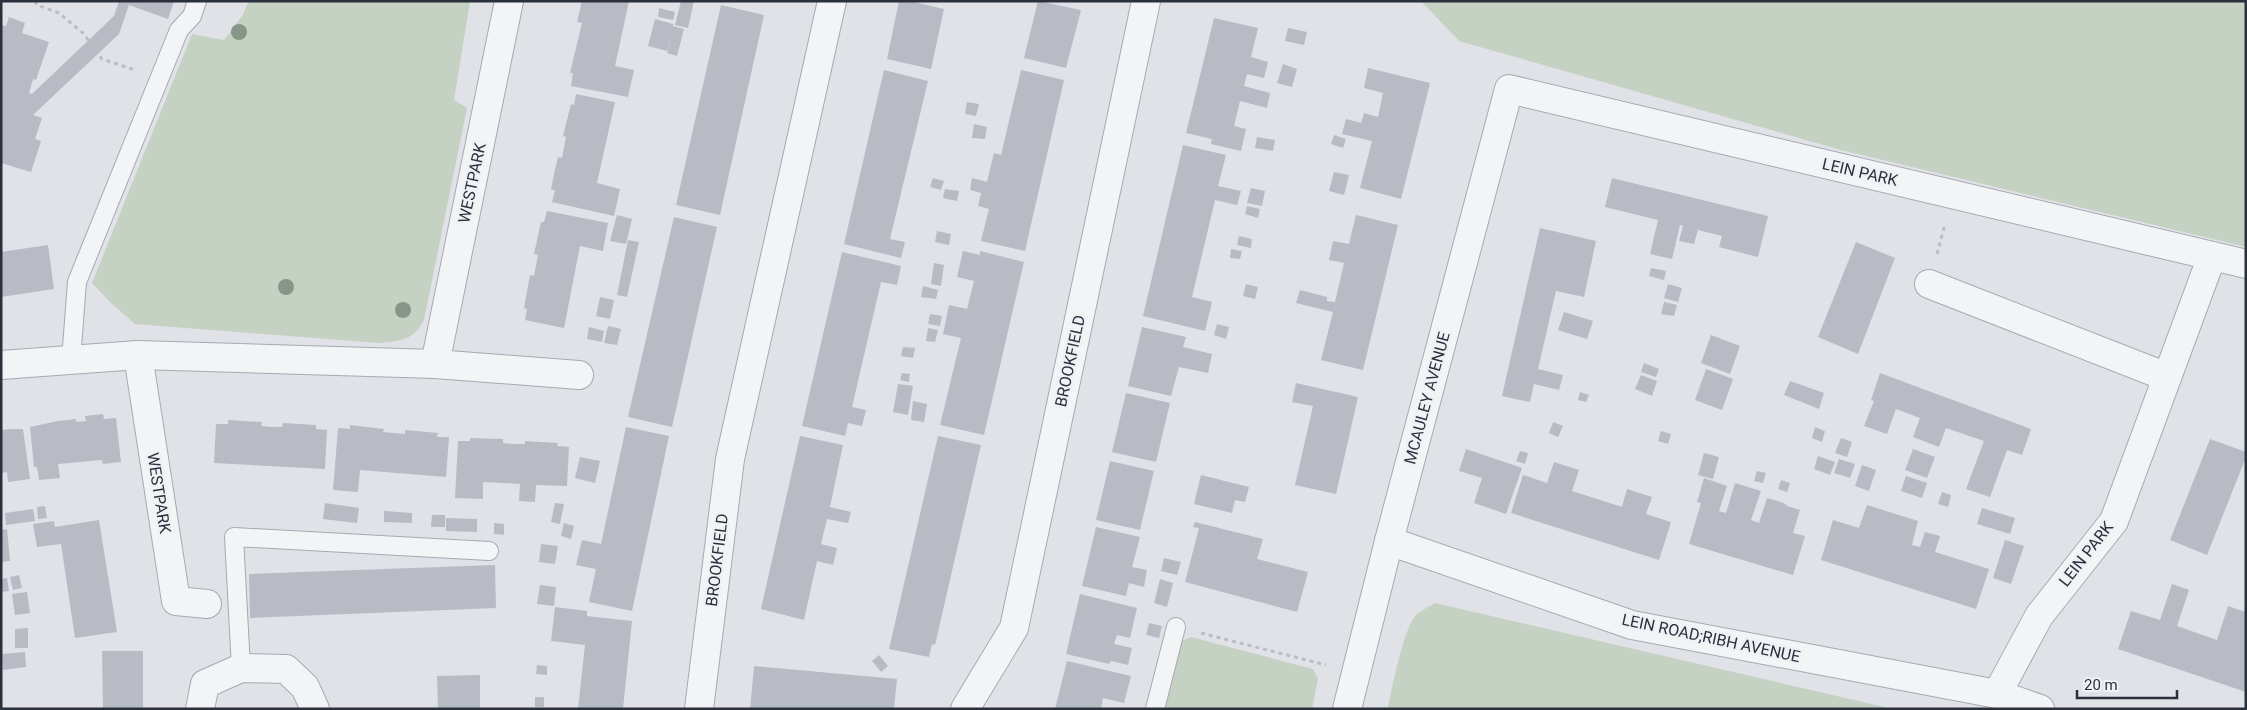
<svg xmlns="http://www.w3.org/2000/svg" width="2247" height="710" viewBox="0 0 2247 710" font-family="Roboto,sans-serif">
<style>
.green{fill:#c5d1c2}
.building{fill:#b8bbc4}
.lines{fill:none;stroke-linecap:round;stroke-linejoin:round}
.service-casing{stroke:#a6a9b1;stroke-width:20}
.minor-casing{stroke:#a6a9b1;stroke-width:30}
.path{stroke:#bbbdc2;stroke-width:3;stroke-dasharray:4 4;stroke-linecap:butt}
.service{stroke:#f3f4f6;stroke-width:18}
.minor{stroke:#f3f4f6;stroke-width:28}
.tree{fill:#869688}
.labels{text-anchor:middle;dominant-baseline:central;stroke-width:5;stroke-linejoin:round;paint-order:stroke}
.street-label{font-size:16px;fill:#2b303d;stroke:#f0f1f5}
</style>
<rect width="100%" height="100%" fill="#e0e2e8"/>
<g class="green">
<path d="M249,1H470L454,100L467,108L424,320C413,341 400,341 378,343L135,324L112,304L92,283L192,34L224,40L242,16Z"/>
<path d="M1421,1H2246V247L1841,150L1459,41Z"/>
<path d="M1435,603L1893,709H1388C1391,690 1404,629 1415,616C1419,611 1429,607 1435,603Z"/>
<path d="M1191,637L1313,669L1318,679L1312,709H1163L1182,641Z"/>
</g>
<g class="building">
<path d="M119,1H174L168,19L129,5L119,34L33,115L42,118L35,139L41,141L31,172L1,163V25L6,26L9,17L25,23L22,33L49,42L36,80L33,79L29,93L32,94L114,16Z"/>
<path d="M582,1H629L615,66L634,70L628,97L571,86L573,73H570L582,23L577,22Z"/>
<path d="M681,1H694L688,28L675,25Z"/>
<path d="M899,1H910L944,9L931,69L887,59Z"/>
<path d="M1038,1L1081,10L1066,68L1024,58Z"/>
<path d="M721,5L764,15L720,215L676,205Z"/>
<path d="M659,8L675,12L673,20L658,17Z"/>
<path d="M1214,18L1258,28L1251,57L1268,62L1264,78L1247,74L1244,86L1270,93L1267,108L1240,101L1234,126L1246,129L1241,151L1211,144L1212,139L1186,133Z"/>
<path d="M655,19L673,24V26L684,29L677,56L667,53L672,32L667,51L648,46Z"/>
<path d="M1288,28L1307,32L1304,45L1285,41Z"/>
<path d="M1283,64L1297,69L1292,87L1277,83Z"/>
<path d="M1368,68L1430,83L1401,199L1360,188L1372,141L1342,134L1346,119L1361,123L1364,113L1378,117L1383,93L1364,88Z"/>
<path d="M884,70L928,81L890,239L905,242L901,258L844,244Z"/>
<path d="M1021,70L1064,80L1025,251L981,241L989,209L978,206L981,193L970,190L972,178L987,182L994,153L1001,155Z"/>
<path d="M576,94L615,102L597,183L620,189L614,216L552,202L555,190H551L554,174L558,157L562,158L566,137L563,136L571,104L574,105Z"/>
<path d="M967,102L979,104L976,116L965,114Z"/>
<path d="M974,124L987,127L985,139L972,138Z"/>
<path d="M1334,135L1346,139L1343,148L1331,144Z"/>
<path d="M1257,137L1275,140L1273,151L1255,148Z"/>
<path d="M1183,145L1226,155L1218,186L1241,191L1237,205L1215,200L1192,297L1212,302L1205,331L1143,316Z"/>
<path d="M1334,172L1349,175L1344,195L1329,191Z"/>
<path d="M933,178L944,181L941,190L930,187Z"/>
<path d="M1612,178L1768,216L1758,257L1719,247L1722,236L1698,230L1694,244L1679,241L1683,226L1680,225L1672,259L1650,254L1658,220L1605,207Z"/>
<path d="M1251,188L1265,191L1262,206L1247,203Z"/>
<path d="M945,189L959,191L957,201L943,198Z"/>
<path d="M1247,206L1260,209L1258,218L1245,214Z"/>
<path d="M547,211L608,223L603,251L580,246L564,328L525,320L527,309L524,308L530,275L534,276L538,255L534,254L541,222H544Z"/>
<path d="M617,215L632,219L626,244L610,241Z"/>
<path d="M1356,215L1398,225L1363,370L1321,360L1333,312L1296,303L1300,290L1327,297V301L1335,302L1344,263L1329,260L1333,241L1349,244Z"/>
<path d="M674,217L717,227L672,427L628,417Z"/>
<path d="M1540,228L1596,241L1584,297L1556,291L1538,369L1563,375L1559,390L1534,384L1530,402L1502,396Z"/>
<path d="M937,231L951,234L949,245L935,242Z"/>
<path d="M1239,236L1252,239L1251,248L1237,245Z"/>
<path d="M628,240L639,242L627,297L617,295Z"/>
<path d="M1856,242L1895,258L1858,354L1818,337Z"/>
<path d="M48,245L54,289L1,297V252Z"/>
<path d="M1231,249L1242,251L1240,259L1230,258Z"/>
<path d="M963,251L980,255V251L1024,262L984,435L940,425L961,338L943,334L949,305L967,309L974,281L957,277Z"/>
<path d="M842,252L901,266L897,285L881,282L852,407L866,410L862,426L848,423L845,436L802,426Z"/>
<path d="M934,263L944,265L941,286L931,284Z"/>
<path d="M1651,268L1666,271L1664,280L1649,276Z"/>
<path d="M1246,284L1258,287L1255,299L1243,296Z"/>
<path d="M1668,284L1682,288L1678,302L1664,298Z"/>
<path d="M923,286L938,290L936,299L921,297Z"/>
<path d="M600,297L614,300L610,319L596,316Z"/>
<path d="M1664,302L1677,305L1674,316L1661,314Z"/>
<path d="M1564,312L1593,321L1587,339L1558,330Z"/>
<path d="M930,314L942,316L940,326L928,324Z"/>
<path d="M1217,324L1229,327L1226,339L1214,335Z"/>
<path d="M608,326L621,329L617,345L604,343Z"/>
<path d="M589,327L604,331L602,342L587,339Z"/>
<path d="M1142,327L1186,337L1183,347L1212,354L1208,373L1179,367L1171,396L1128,386Z"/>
<path d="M928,328L938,330L935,342L926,341Z"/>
<path d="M1711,335L1740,346L1730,374L1701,363Z"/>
<path d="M903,347L915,348L913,358L901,356Z"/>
<path d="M1644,363L1659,369L1656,377L1641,372Z"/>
<path d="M1706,369L1733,379L1722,410L1695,400Z"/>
<path d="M902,373L910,374L909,382L900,380Z"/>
<path d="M1880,373L2031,429L2022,455L2007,450L1990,497L1966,489L1984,441L1946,428L1939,447L1913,437L1920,418L1896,409L1887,434L1864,426L1874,401L1871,400Z"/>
<path d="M1641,375L1657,381L1652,396L1635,389Z"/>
<path d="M1790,381L1824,393L1819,409L1784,395Z"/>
<path d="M1296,383L1358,397L1336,494L1295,485L1313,406L1292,402Z"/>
<path d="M898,384L913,386L908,415L893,412Z"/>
<path d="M1580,392L1589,395L1586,402L1578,400Z"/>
<path d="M1126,393L1170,403L1156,462L1112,452Z"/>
<path d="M913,401L927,404L924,422L911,420Z"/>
<path d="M103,414L104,419L116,418L121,462L103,464L102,460L58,464L60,478L39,480L37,467H34L30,427L58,421L76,419V422L86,421L85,416Z"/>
<path d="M228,420L262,422L261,426L272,427H282L283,423L316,425V429L327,430L325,469L214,463L216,424H228Z"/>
<path d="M1553,422L1563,426L1558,437L1549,433Z"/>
<path d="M350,425L384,429L383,432L405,434V430L438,433L437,437H449L446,477L360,470L358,492L333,490L338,428L350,429Z"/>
<path d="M626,427L669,436L632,611L589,602L596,569L576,565L582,540L601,544Z"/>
<path d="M1815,427L1825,431L1822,442L1812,438Z"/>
<path d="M10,429H23L30,479L8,482L7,472L1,473V430Z"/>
<path d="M1661,431L1671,434L1668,444L1658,441Z"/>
<path d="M800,436L843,445L830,507L851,512L848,523L827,519L821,544L837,548L833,565L817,561L804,620L761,609Z"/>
<path d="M938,436L981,445L935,645L932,644L929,657L889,649Z"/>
<path d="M470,438L503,439V443L514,444H525V441L558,443L557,446L569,447L567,486L536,485L535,502L519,501L520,484L483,482V499L455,498L458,441H470Z"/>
<path d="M1841,438L1852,442L1847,457L1835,453Z"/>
<path d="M2210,439L2246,452V457L2207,555L2170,540Z"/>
<path d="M1466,449L1522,468L1506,514L1474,503L1482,478L1459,471Z"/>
<path d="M1913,449L1935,457L1927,478L1905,470Z"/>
<path d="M1520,451L1528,453L1525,464L1516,461Z"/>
<path d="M1704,453L1719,457L1713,479L1698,475Z"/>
<path d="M1818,456L1835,462L1830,475L1814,469Z"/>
<path d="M580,457L600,461L595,483L575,478Z"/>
<path d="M1839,459L1855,464L1850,478L1834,473Z"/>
<path d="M1110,461L1154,471L1140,530L1096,520Z"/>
<path d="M1554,462L1579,470L1572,491L1622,507L1627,489L1652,497L1646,514L1671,522L1659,560L1511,513L1523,475L1547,483Z"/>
<path d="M1862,465L1876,470L1869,491L1855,486Z"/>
<path d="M1757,471L1766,473L1763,483L1754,481Z"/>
<path d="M1201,475L1249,487L1245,502L1235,500L1232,513L1194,504Z"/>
<path d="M1906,476L1927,483L1922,498L1901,491Z"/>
<path d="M1704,478L1727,486L1719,511L1726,513L1735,483L1761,491L1751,520L1759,523L1767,498L1784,503L1787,506L1800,510L1793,533L1805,536L1793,575L1689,544L1701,503L1697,502Z"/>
<path d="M1781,480L1790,483L1787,492L1778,489Z"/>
<path d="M1942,492L1951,495L1948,507L1938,504Z"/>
<path d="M325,503L359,508L357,523L323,519Z"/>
<path d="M555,503L564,504L560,524L551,522Z"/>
<path d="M1867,505L1918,521L1912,545L1920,547L1925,532L1940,536L1935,552L1989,569L1976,609L1821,560L1833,520L1859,528Z"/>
<path d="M45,506L47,518L38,519L37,507Z"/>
<path d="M1982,508L2015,518L2010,534L1977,524Z"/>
<path d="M33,509L35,521L6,525L5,513Z"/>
<path d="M384,511L412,513V523L384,522Z"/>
<path d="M432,515H445V527H431Z"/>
<path d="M446,518L477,519V532L446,531Z"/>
<path d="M99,520L117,632L75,638L61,544L37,547L33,524L54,521L55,527Z"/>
<path d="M1195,522L1263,539L1257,559L1308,572L1297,612L1185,582L1199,528L1193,527Z"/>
<path d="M494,523L504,524V535L494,534Z"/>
<path d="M564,523L574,526L571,539L561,536Z"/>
<path d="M1096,527L1140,537L1132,567L1147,570L1144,587L1129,583L1126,596L1082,586Z"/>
<path d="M7,529L10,561L1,562V530Z"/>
<path d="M2005,540L2024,546L2011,584L1993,578Z"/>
<path d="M541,544L558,546L555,564L539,562Z"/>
<path d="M1164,558L1181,562L1177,575L1161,571Z"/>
<path d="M495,565L496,608L250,618L249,574Z"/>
<path d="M19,575L22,588L13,590L10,577Z"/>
<path d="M7,578L9,591L1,592V579Z"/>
<path d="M1160,579L1173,583L1167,607L1154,603Z"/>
<path d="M2172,584L2189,590L2177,626L2217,640L2228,606L2246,612V692L2118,649L2131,611L2160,620Z"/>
<path d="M540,585L556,587L554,606L537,604Z"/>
<path d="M27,592L30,613L15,615L12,594Z"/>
<path d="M1080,594L1137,608L1130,638L1117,635L1114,644L1132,648L1128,665L1111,661L1109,664L1066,654Z"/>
<path d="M555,607L587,611V616L632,621L623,709H578L585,645L551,641Z"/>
<path d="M1149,623L1162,626L1159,638L1146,635Z"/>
<path d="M28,628V648H15V629Z"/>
<path d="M102,651H143V709H103Z"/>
<path d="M25,652L26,667L3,670L2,654Z"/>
<path d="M879,655L888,666L881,672L872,661Z"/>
<path d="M1067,661L1131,676L1124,703L1103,698L1101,709H1055Z"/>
<path d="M537,665L547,666V675L536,674Z"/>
<path d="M754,666L897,679L894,709H750Z"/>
<path d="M480,675V709H438L437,676Z"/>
<rect x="535" y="697" width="9" height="10"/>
</g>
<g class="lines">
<g class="service-casing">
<g id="service">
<path d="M71,360L77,282L179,30L192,16L197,1"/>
<path d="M241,668L234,537L489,551"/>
<path d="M1155,709L1176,627"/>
</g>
</g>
<g class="minor-casing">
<g id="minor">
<path d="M1929,284L2167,377"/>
<path d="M138,355L176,601L207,604"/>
<path d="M435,364L509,1"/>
<path d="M1,365L138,355L435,364L579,375"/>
<path d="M1389,541L1632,625L1997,694L2040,709"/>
<path d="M1997,694L2039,616L2114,521L2212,256"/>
<path d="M200,709L205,684L241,668L286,669L305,687L315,709"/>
<path d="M699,709L730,459L832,1"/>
<path d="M965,709L1014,628L1146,1"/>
<path d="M1347,709L1389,541L1509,89L2246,264"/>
</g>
</g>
<g class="path">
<path d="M35,1L37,5L59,13L84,34L102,59L135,70"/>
<path d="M1937,254L1945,224"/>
<path d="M1201,633L1326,665"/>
</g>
<use href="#service" class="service"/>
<use href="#minor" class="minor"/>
</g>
<g class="tree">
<circle cx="239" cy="32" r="8"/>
<circle cx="286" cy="287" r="8"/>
<circle cx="403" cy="310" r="8"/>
</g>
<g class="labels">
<g class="street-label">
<text transform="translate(1860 172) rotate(13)">LEIN PARK</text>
<text transform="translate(472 183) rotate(-78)">WESTPARK</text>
<text transform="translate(1070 361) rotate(-78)">BROOKFIELD</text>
<text transform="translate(1427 398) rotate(-75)">MCAULEY AVENUE</text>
<text transform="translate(159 493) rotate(81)">WESTPARK</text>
<text transform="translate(2086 554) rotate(-52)">LEIN PARK</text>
<text transform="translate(717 560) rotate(-83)">BROOKFIELD</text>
<text transform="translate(1711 638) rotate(12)">LEIN ROAD;RIBH AVENUE</text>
</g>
</g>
<rect width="2247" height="710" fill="none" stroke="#2b303d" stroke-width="5"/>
<path d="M2077 690v8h100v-8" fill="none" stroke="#2b303d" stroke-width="2.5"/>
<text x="2084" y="690" font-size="15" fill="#2b303d" stroke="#f0f1f5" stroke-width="4" paint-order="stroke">20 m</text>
</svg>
